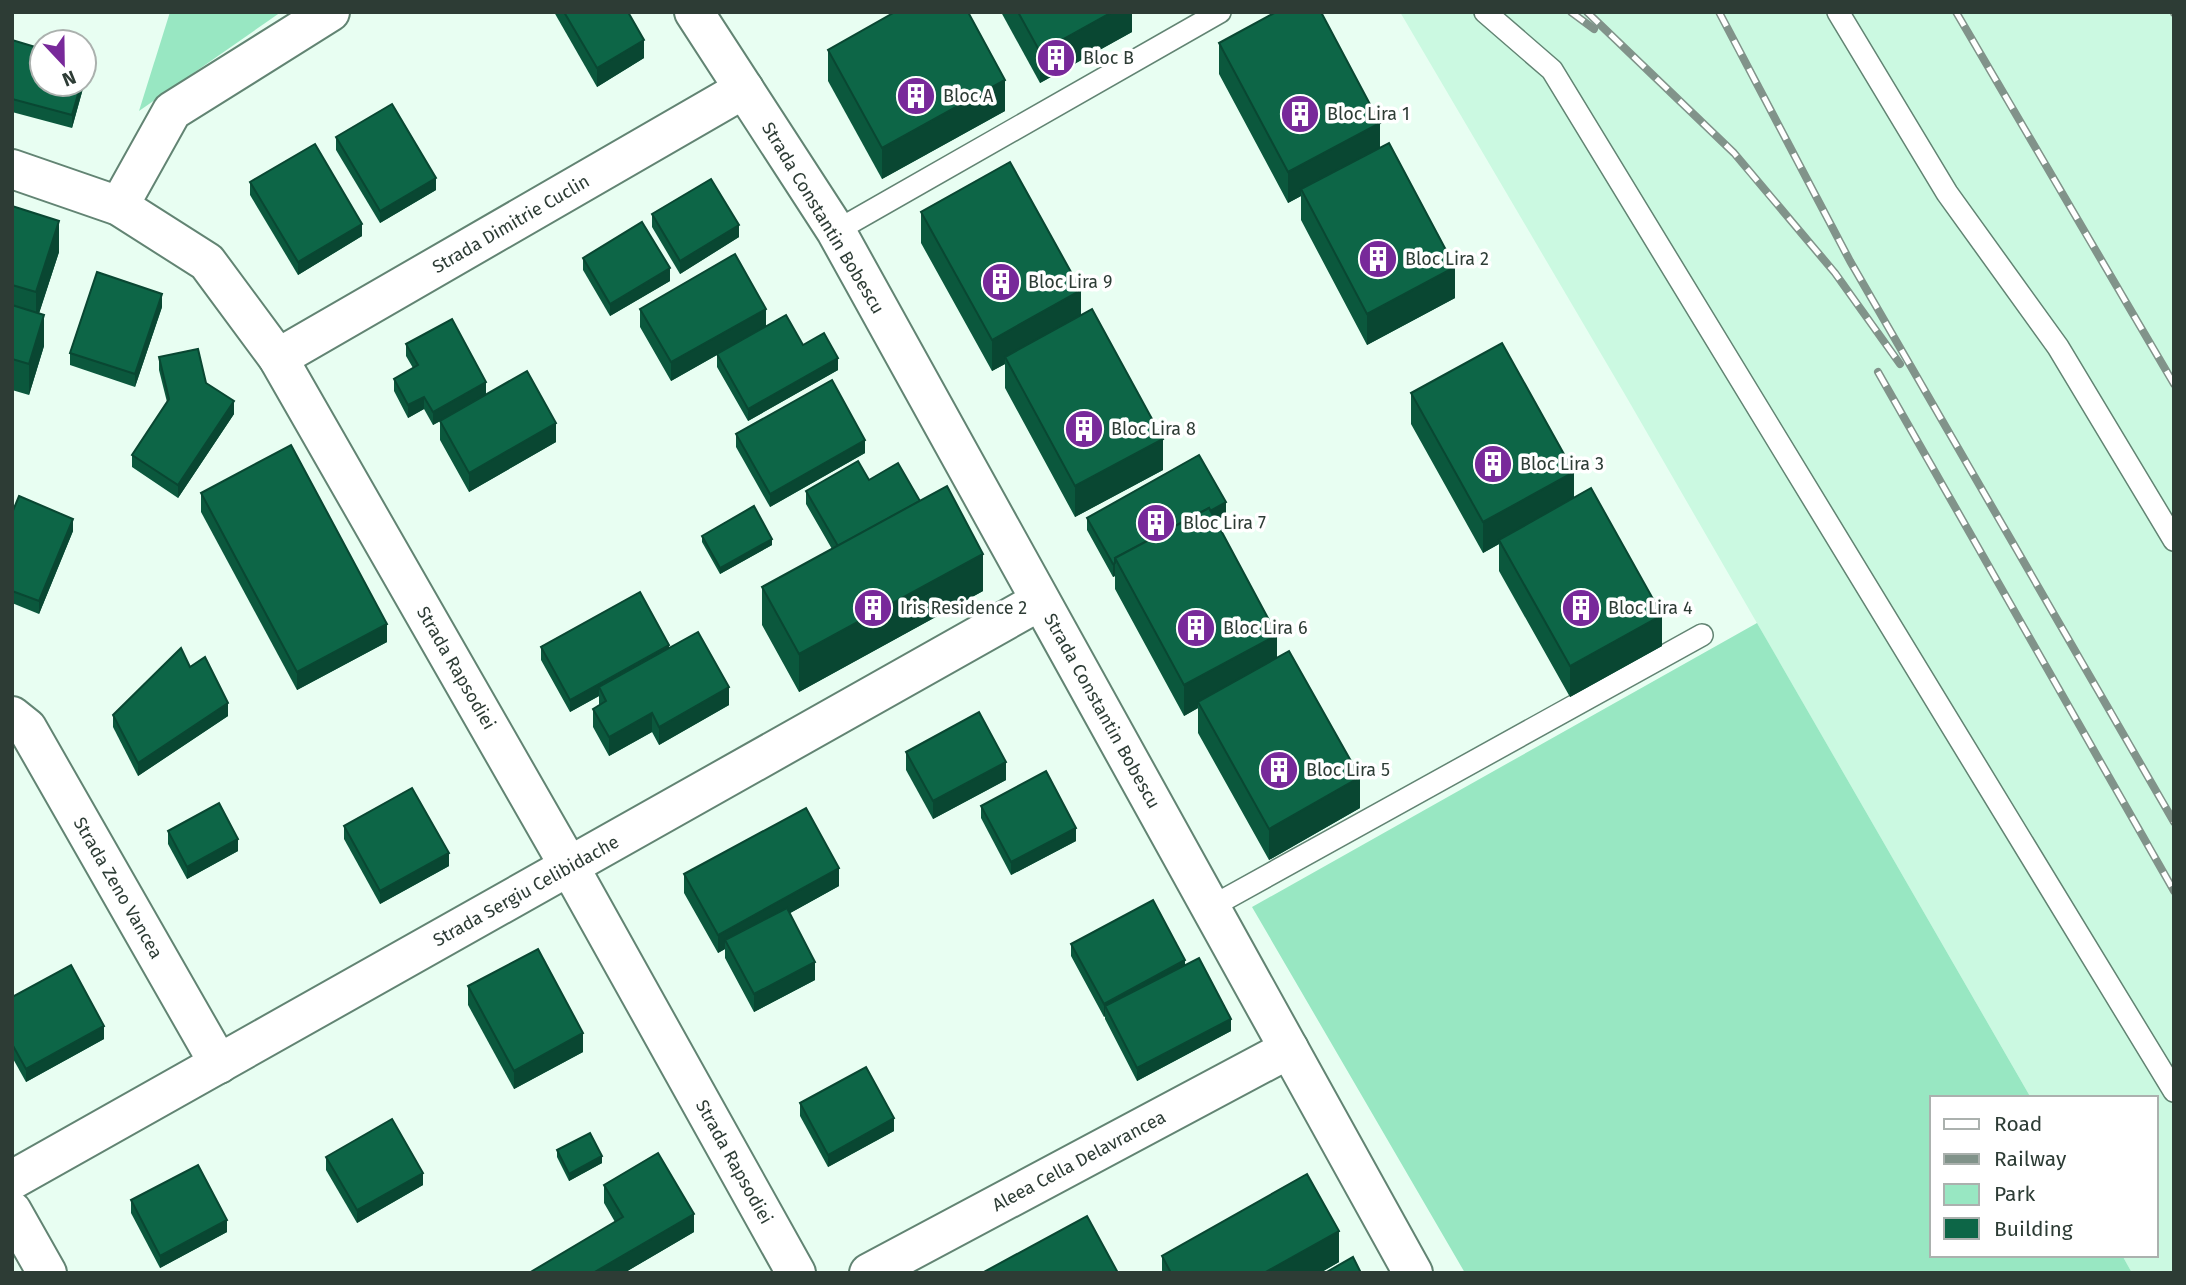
<svg xmlns="http://www.w3.org/2000/svg" width="2186" height="1285" viewBox="0 0 2186 1285" font-family="'Fira Sans',sans-serif">
<style>
.built{fill:#cbf9e1}
.green{fill:#98e7c2}
.lines{fill:none;stroke-linecap:round;stroke-linejoin:round}
.service-casing{stroke:#628473;stroke-width:24}
.minor-casing{stroke:#628473;stroke-width:42}
.tertiary-casing{stroke:#628473;stroke-width:42}
.service{stroke:#fff;stroke-width:21}
.minor{stroke:#fff;stroke-width:38}
.tertiary{stroke:#fff;stroke-width:38}
.rail-casing{stroke:#81938a;stroke-width:8}
.rail{stroke:#fff;stroke-width:5;stroke-dasharray:16;stroke-linecap:butt}
.wall{fill:#0b583d}
.shaded-wall{fill:#094732}
.building{fill:#0d6647;stroke:#094732;stroke-width:2}
.labels{text-anchor:middle;dominant-baseline:central;stroke-width:7;stroke-linejoin:round;paint-order:stroke}
.poi-label{font-size:18px;fill:#2d3c35;stroke:#fff;text-anchor:start}
.street-label{font-size:18px;fill:#2d3c35;stroke:#fff}
</style>
<rect width="100%" height="100%" fill="#e8fef2"/>
<path class="built" d="M1400,12H2174V1273H2132L2122,1255H2156V1098H2031L1627,398Z"/>
<g class="green">
<path d="M170,12H281L139,111Z"/>
<path d="M1757,623L2031,1098H1932V1255H2122L2132,1273H1465L1252,907Z"/>
</g>
<g class="lines">
<g class="service-casing">
<g id="service">
<path d="M1485,12L1552,70L2174,1091"/>
<path d="M1838,12L1947,193L2058,347L2174,540"/>
<path d="M836,231L1220,12"/>
<path d="M1211,907L1702,635"/>
</g>
</g>
<g class="minor-casing">
<g id="minor">
<path d="M12,169L119,206L207,262L278,358L569,866L796,1273"/>
<path d="M119,206L172,111L330,12"/>
<path d="M278,358L744,89"/>
<path d="M12,716L27,728L219,1064"/>
<path d="M12,1180L1040,601"/>
<path d="M12,1211L47,1273"/>
<path d="M869,1273L1289,1049"/>
</g>
</g>
<g class="tertiary-casing">
<path id="tertiary" d="M694,12L836,231L1413,1273"/>
</g>
<use href="#service" class="service"/>
<use href="#minor" class="minor"/>
<use href="#tertiary" class="tertiary"/>
<g class="rail-casing">
<g id="rail">
<path d="M1571,12L1594,29"/>
<path d="M1587,12L1734,153L1835,273L1900,364"/>
<path d="M1719,12L1850,261L2174,822"/>
<path d="M1956,12L2174,384"/>
<path d="M2174,12V13"/>
<path d="M1878,372L2174,891"/>
</g>
</g>
<use href="#rail" class="rail"/>
</g>
<g class="wall">
<path d="M554,12H628L644,58L597,87Z"/>
<path d="M1001,12H1132V32L1040,83Z"/>
<path d="M12,40L87,74L72,128L12,112Z"/>
<path d="M1219,43L1380,147L1455,298L1367,345L1301,220V196L1288,203L1219,74Z"/>
<path d="M828,50L1005,111L882,179L828,81Z"/>
<path d="M336,137L436,190L380,223L336,150Z"/>
<path d="M250,182L362,236L298,275L250,195Z"/>
<path d="M12,206L59,252L39,313L44,346L29,395L12,390Z"/>
<path d="M921,212L1081,316L1163,470L1075,517L1005,388V364L992,371L921,243Z"/>
<path d="M652,214L739,237L680,274L652,227Z"/>
<path d="M583,258L670,281L610,316L583,270Z"/>
<path d="M162,307L135,387L70,365V353Z"/>
<path d="M640,309L766,327L803,345L838,370L748,421L717,367V355L671,381L640,327Z"/>
<path d="M406,344L486,395L556,442L469,492L440,440V421L455,413L433,425L424,409L408,418L394,391V379L413,368L406,356Z"/>
<path d="M159,357L206,383L234,414L178,498L132,467V455L167,402L159,370Z"/>
<path d="M1411,393L1574,497L1662,646L1570,697L1499,571V544L1483,553L1411,424Z"/>
<path d="M736,434L865,453L770,507L736,447Z"/>
<path d="M869,480L920,501L983,591L799,692L762,625V587L832,549L806,504V491Z"/>
<path d="M201,493L387,642L297,690L201,512Z"/>
<path d="M12,513L73,531L39,614L12,603Z"/>
<path d="M1226,515L1215,520L1277,658L1360,808L1269,860L1198,733V708L1184,716L1115,589V576L1113,577L1087,530V518Z"/>
<path d="M702,536L772,545L720,574L702,542Z"/>
<path d="M541,647L669,648L729,705L659,745L652,732L609,756L593,727V709L599,705V696L570,712L541,660Z"/>
<path d="M190,667L228,716L138,776L113,727V715Z"/>
<path d="M906,752L1006,780L933,819L906,770Z"/>
<path d="M981,806L1076,841L1011,875L981,818Z"/>
<path d="M344,826L449,866L380,904L344,839Z"/>
<path d="M168,831L238,851L187,879L168,844Z"/>
<path d="M684,874L839,886L790,913L815,980L754,1012L725,958V949L718,953L684,893Z"/>
<path d="M1071,944L1185,964L1231,1031L1137,1081L1105,1019V1016L1104,1017L1071,956Z"/>
<path d="M468,986L583,1052L514,1089L468,1005Z"/>
<path d="M12,997L104,1039L26,1082L12,1057Z"/>
<path d="M800,1103L894,1131L828,1167L800,1116Z"/>
<path d="M557,1150L602,1163L569,1181L557,1157Z"/>
<path d="M326,1157L423,1185L357,1223L326,1170Z"/>
<path d="M604,1185L694,1232L624,1273H529L615,1222L604,1203Z"/>
<path d="M131,1200L227,1232L160,1268L131,1213Z"/>
<path d="M1162,1256L1339,1262L1320,1273H1162Z"/>
</g>
<g class="shaded-wall">
<path d="M1112,12H1132V32L1040,83V52Z"/>
<path d="M644,40V58L597,87V68Z"/>
<path d="M87,61V74L72,128V115L81,84H84V72Z"/>
<path d="M1005,80V111L882,179V148Z"/>
<path d="M1380,123V154L1301,189V196L1288,203V172Z"/>
<path d="M436,178V190L380,223V211Z"/>
<path d="M59,221V252L36,323V292Z"/>
<path d="M362,224V236L298,275V262Z"/>
<path d="M739,225V237L680,274V261Z"/>
<path d="M1455,267V298L1367,345V314Z"/>
<path d="M670,268V281L610,316V304Z"/>
<path d="M1081,290V321L1005,357V364L992,371V340Z"/>
<path d="M162,294V307L135,387V374Z"/>
<path d="M766,309V327L671,381V362Z"/>
<path d="M44,315V346L29,395V364Z"/>
<path d="M838,358V370L748,421V409Z"/>
<path d="M486,382V395L433,425V412Z"/>
<path d="M424,397V409L408,418V405Z"/>
<path d="M234,401V414L178,498V485Z"/>
<path d="M556,423V442L469,492V473Z"/>
<path d="M1163,439V470L1075,517V486Z"/>
<path d="M865,440V453L770,507V494Z"/>
<path d="M1574,472V503L1499,540V544L1483,553V522Z"/>
<path d="M1226,502V515L1122,572L1117,562Z"/>
<path d="M73,519V531L39,614V601Z"/>
<path d="M772,539V545L720,574V568Z"/>
<path d="M983,554V591L799,692V654Z"/>
<path d="M1115,563V576L1113,577V564Z"/>
<path d="M1662,615V646L1570,697V666Z"/>
<path d="M387,624V642L297,690V672Z"/>
<path d="M1277,635V666L1198,702V708L1184,716V685Z"/>
<path d="M669,645V658L599,687V696L570,712V700Z"/>
<path d="M729,687V705L659,745V727Z"/>
<path d="M228,703V716L138,776V763Z"/>
<path d="M652,713V732L609,756V737Z"/>
<path d="M1006,762V780L933,819V801Z"/>
<path d="M1360,777V808L1269,860V829Z"/>
<path d="M1076,828V841L1011,875V862Z"/>
<path d="M238,839V851L187,879V867Z"/>
<path d="M449,853V866L380,904V891Z"/>
<path d="M839,868V886L729,947L725,940V949L718,953V935Z"/>
<path d="M1185,960V973L1105,1006V1016L1104,1017V1004Z"/>
<path d="M815,962V980L754,1012V994Z"/>
<path d="M1231,1019V1031L1137,1081V1068Z"/>
<path d="M104,1026V1039L26,1082V1069Z"/>
<path d="M583,1033V1052L514,1089V1071Z"/>
<path d="M894,1118V1131L828,1167V1155Z"/>
<path d="M602,1156V1163L569,1181V1174Z"/>
<path d="M423,1173V1185L357,1223V1210Z"/>
<path d="M694,1214V1232L624,1273H593Z"/>
<path d="M227,1220V1232L160,1268V1256Z"/>
<path d="M1339,1231V1262L1320,1273H1264Z"/>
</g>
<g class="building">
<path d="M564,12H628L644,40L597,68Z"/>
<path d="M895,12H968L1005,80L882,148L828,50Z"/>
<path d="M1018,12H1112L1040,52Z"/>
<path d="M1276,12H1321L1380,123L1288,172L1219,43Z"/>
<path d="M12,40L42,49V84H81L72,115L12,99Z"/>
<path d="M84,60L87,61L84,72Z"/>
<path d="M392,104L436,178L380,211L336,137Z"/>
<path d="M1389,143L1455,267L1367,314L1301,189Z"/>
<path d="M315,144L362,224L298,262L250,182Z"/>
<path d="M1010,162L1081,290L992,340L921,212Z"/>
<path d="M711,179L739,225L680,261L652,214Z"/>
<path d="M12,206L59,221L36,292L12,285Z"/>
<path d="M642,222L670,268L610,304L583,258Z"/>
<path d="M735,254L766,309L671,362L640,309Z"/>
<path d="M97,272L162,294L135,374L70,353Z"/>
<path d="M12,305L44,315L29,364L12,359Z"/>
<path d="M1092,309L1163,439L1075,486L1005,357Z"/>
<path d="M786,315L803,345L824,333L838,358L748,409L717,354Z"/>
<path d="M452,319L486,382L433,412L424,397L408,405L394,379L418,365L406,344Z"/>
<path d="M1502,343L1574,472L1483,522L1411,393Z"/>
<path d="M198,349L206,383L234,401L178,485L132,455L169,399L159,357Z"/>
<path d="M527,371L556,423L469,473L440,421Z"/>
<path d="M832,380L865,440L770,494L736,434Z"/>
<path d="M291,445L387,624L297,672L201,493Z"/>
<path d="M1199,455L1226,502L1210,511L1209,508L1115,558V563L1113,564L1087,518Z"/>
<path d="M858,461L869,480L898,463L920,501L838,546L806,491Z"/>
<path d="M947,486L983,554L799,654L762,587Z"/>
<path d="M1591,488L1662,615L1570,666L1499,540Z"/>
<path d="M19,496L73,519L39,601L12,591V513Z"/>
<path d="M754,506L772,539L720,568L702,536Z"/>
<path d="M1209,508L1277,635L1184,685L1115,558Z"/>
<path d="M640,592L669,645L570,700L541,647Z"/>
<path d="M698,632L729,687L659,727L652,713L609,737L593,709L606,701L599,687Z"/>
<path d="M181,648L190,667L205,657L228,703L138,763L113,715Z"/>
<path d="M1289,651L1360,777L1269,829L1198,702Z"/>
<path d="M979,712L1006,762L933,801L906,752Z"/>
<path d="M1046,771L1076,828L1011,862L981,806Z"/>
<path d="M412,788L449,853L380,891L344,826Z"/>
<path d="M219,803L238,839L187,867L168,831Z"/>
<path d="M806,808L839,868L718,935L684,874Z"/>
<path d="M1153,900L1185,960L1104,1004L1071,944Z"/>
<path d="M787,908L815,962L754,994L725,940Z"/>
<path d="M538,949L583,1033L514,1071L468,986Z"/>
<path d="M1199,958L1231,1019L1137,1068L1105,1006Z"/>
<path d="M71,965L104,1026L26,1069L12,1044V997Z"/>
<path d="M866,1067L894,1118L828,1155L800,1103Z"/>
<path d="M392,1119L423,1173L357,1210L326,1157Z"/>
<path d="M590,1133L602,1156L569,1174L557,1150Z"/>
<path d="M658,1153L694,1214L593,1273H529L623,1217L604,1185Z"/>
<path d="M198,1165L227,1220L160,1256L131,1200Z"/>
<path d="M1307,1174L1339,1231L1264,1273H1171L1162,1256Z"/>
<path d="M1087,1216L1118,1273H982Z"/>
<path d="M1353,1257L1361,1273H1325Z"/>
</g>
<defs>
<g id="building-disc" transform="scale(2.0125)"><circle r="9.5" fill="#78299a" stroke="#fff"/><path d="M-4-6H4V6H1V3H-1V6H-4ZM-2.5-4.3h1.7v1.8h-1.7ZM.8-4.3h1.7v1.8H.8ZM-2.5-1h1.7V.8h-1.7ZM.8-1h1.7V.8H.8Z" fill="#fff"/></g>
</defs>
<g fill-rule="evenodd">
<use href="#building-disc" x="1056" y="58"/>
<use href="#building-disc" x="916" y="96"/>
<use href="#building-disc" x="1300" y="114"/>
<use href="#building-disc" x="1378" y="259"/>
<use href="#building-disc" x="1001" y="282"/>
<use href="#building-disc" x="1084" y="429"/>
<use href="#building-disc" x="1493" y="464"/>
<use href="#building-disc" x="1156" y="523"/>
<use href="#building-disc" x="873" y="608"/>
<use href="#building-disc" x="1581" y="608"/>
<use href="#building-disc" x="1196" y="628"/>
<use href="#building-disc" x="1279" y="770"/>
</g>
<g class="labels">
<g class="poi-label">
<text x="1083" y="58">Bloc B</text>
<text x="943" y="96">Bloc A</text>
<text x="1327" y="114">Bloc Lira 1</text>
<text x="1405" y="259">Bloc Lira 2</text>
<text x="1028" y="282">Bloc Lira 9</text>
<text x="1111" y="429">Bloc Lira 8</text>
<text x="1520" y="464">Bloc Lira 3</text>
<text x="1183" y="523">Bloc Lira 7</text>
<text x="900" y="608">Iris Residence 2</text>
<text x="1608" y="608">Bloc Lira 4</text>
<text x="1223" y="628">Bloc Lira 6</text>
<text x="1306" y="770">Bloc Lira 5</text>
</g>
<g class="street-label">
<text transform="translate(823 218) rotate(59)">Strada Constantin Bobescu</text>
<text transform="translate(511 224) rotate(-30)">Strada Dimitrie Cuclin</text>
<text transform="translate(456 668) rotate(60)">Strada Rapsodiei</text>
<text transform="translate(1102 711) rotate(61)">Strada Constantin Bobescu</text>
<text transform="translate(118 888) rotate(60)">Strada Zeno Vancea</text>
<text transform="translate(526 891) rotate(-29)">Strada Sergiu Celibidache</text>
<text transform="translate(1079 1161) rotate(-28)">Aleea Cella Delavrancea</text>
<text transform="translate(734 1162) rotate(61)">Strada Rapsodiei</text>
</g>
</g>
<rect width="2186" height="1285" fill="none" stroke="#2d3c35" stroke-width="28"/>
<rect x="1930" y="1096" width="228" height="161" fill="#ffffff" stroke="#abb1ae" stroke-width="2"/>
<rect x="1944" y="1119" width="35" height="10" fill="#ffffff" stroke="#abb1ae" stroke-width="2"/>
<text x="1994" y="1131" font-size="21" fill="#2d3c35">Road</text>
<rect x="1944" y="1154" width="35" height="10" fill="#81938a" stroke="#abb1ae" stroke-width="2"/>
<text x="1994" y="1166" font-size="21" fill="#2d3c35">Railway</text>
<rect x="1944" y="1184" width="35" height="21" fill="#98e7c2" stroke="#abb1ae" stroke-width="2"/>
<text x="1994" y="1201" font-size="21" fill="#2d3c35">Park</text>
<rect x="1944" y="1218" width="35" height="21" fill="#0d6647" stroke="#abb1ae" stroke-width="2"/>
<text x="1994" y="1236" font-size="21" fill="#2d3c35">Building</text>
<g transform="translate(63 63) rotate(158)"><circle r="33" fill="#ffffff" stroke="#abb1ae" stroke-width="2"/>
<path d="M0-5L12 26L0 18L-12 26Z" fill="#78299a"/>
<text y="-10" font-size="19" font-weight="bold" text-anchor="middle" fill="#2d3c35">N</text>
</g>
</svg>
